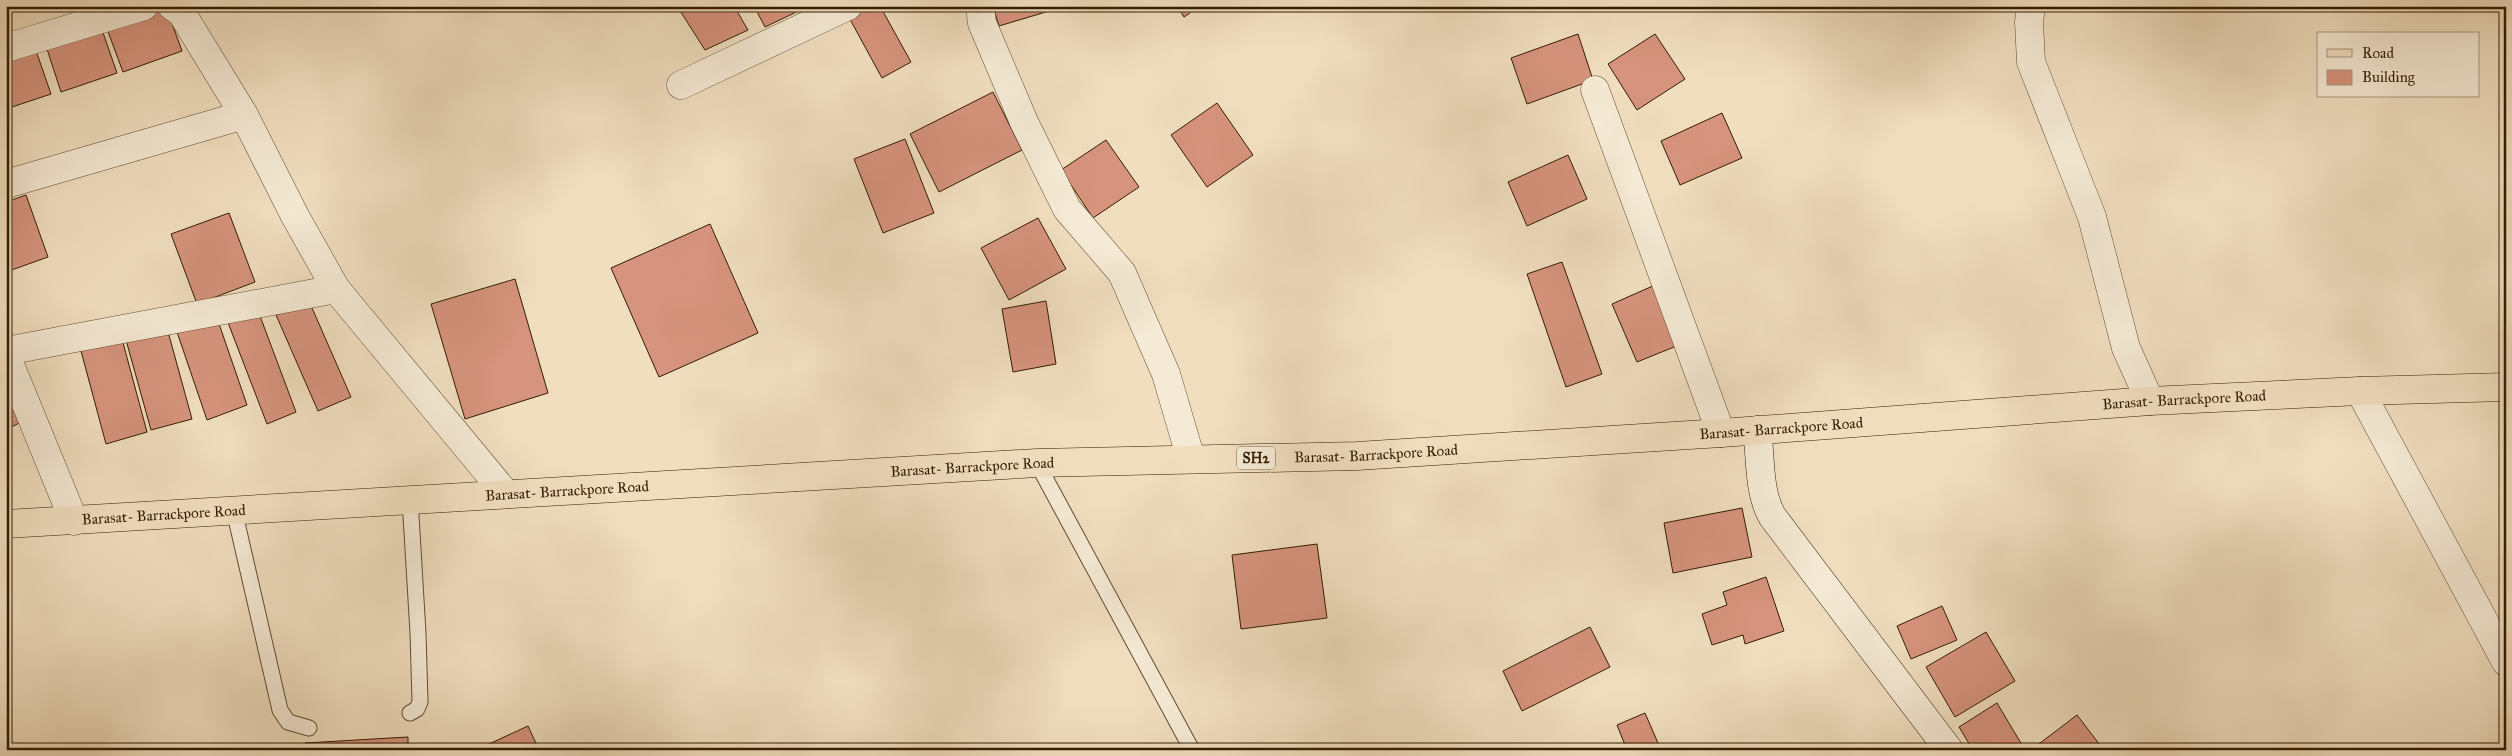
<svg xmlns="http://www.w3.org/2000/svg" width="2512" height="756" viewBox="0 0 2512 756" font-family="'IM FELL Great Primer',serif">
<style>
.building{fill:#d6937d;stroke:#331c01}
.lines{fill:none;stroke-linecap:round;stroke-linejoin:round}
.lane-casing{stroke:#624c30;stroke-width:17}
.street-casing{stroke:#624c30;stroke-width:29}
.secondary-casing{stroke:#331c01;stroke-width:29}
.primary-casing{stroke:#331c01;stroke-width:29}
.lane{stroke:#f5ead5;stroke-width:15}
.street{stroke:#f5ead5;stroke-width:28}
.secondary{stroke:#f5ead5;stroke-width:28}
.primary{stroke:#f0debf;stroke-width:28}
.labels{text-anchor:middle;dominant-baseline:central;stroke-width:5;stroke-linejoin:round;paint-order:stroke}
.shield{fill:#f5ead5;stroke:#6d5a41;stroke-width:1}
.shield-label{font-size:14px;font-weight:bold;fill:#331c01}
.street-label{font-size:15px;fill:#331c01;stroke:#f5ead5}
</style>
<rect width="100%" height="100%" fill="#f0debf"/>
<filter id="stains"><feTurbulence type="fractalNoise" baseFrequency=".004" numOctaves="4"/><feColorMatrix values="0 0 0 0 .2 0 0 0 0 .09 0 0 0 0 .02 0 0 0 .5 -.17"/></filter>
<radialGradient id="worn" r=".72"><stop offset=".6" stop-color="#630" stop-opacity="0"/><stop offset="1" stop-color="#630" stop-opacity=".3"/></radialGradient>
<g class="building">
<path d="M677,6H734L748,30L705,50Z"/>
<path d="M754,6H809L765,27Z"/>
<path d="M856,6H880L911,62L882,78L846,12Z"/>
<path d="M993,6H1066L999,26Z"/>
<path d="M1177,6H1200L1184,17Z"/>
<path d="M166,7L182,51L123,72L107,29Z"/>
<path d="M100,24L117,73L61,92L45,43Z"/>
<path d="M1578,34L1593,80L1527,104L1511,58Z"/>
<path d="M1655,34L1685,79L1637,110L1608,64Z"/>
<path d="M33,42L51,94L6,109V51Z"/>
<path d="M993,92L1022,150L939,192L910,134Z"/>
<path d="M1217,103L1253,155L1207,187L1171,135Z"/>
<path d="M1722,113L1742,158L1680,185L1661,141Z"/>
<path d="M905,139L934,213L883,233L854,159Z"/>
<path d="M1106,140L1139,187L1093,218L1061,170Z"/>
<path d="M1568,155L1587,199L1527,226L1508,182Z"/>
<path d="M26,195L48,257L6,272V202Z"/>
<path d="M229,213L255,282L197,304L171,234Z"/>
<path d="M1038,218L1066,269L1009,300L981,248Z"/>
<path d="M710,224L758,333L659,377L611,268Z"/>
<path d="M1562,262L1602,374L1566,387L1527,274Z"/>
<path d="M515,279L548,393L465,419L431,304Z"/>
<path d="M1655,285L1679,345L1637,362L1612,304Z"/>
<path d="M309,301L351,397L318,411L276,315Z"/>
<path d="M1046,301L1056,364L1013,372L1002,309Z"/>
<path d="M257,308L296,412L267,424L227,320Z"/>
<path d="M217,318L247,405L207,420L177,332Z"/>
<path d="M167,328L192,419L151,430L126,340Z"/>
<path d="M122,339L147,432L106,444L81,351Z"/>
<path d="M6,388L23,421L6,430Z"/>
<path d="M1742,508L1752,557L1673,573L1664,523Z"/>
<path d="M1317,544L1327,618L1241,629L1232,555Z"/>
<path d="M1766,577L1784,631L1745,644L1743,635L1712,645L1702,614L1727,605L1723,592Z"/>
<path d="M1942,606L1957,640L1911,659L1897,626Z"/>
<path d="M1590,627L1610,667L1522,711L1503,671Z"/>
<path d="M1986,632L2015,681L1955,717L1926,667Z"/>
<path d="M1997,703L2022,745L2014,750H1973L1959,727Z"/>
<path d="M1645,713L1661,750H1627L1617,725Z"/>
<path d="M2077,715L2103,749L2031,750Z"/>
<path d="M528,726L539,750H476Z"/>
<path d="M408,737V750H306L305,743Z"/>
</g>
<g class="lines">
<g class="lane-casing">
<g id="lane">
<path d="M1037,463L1192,750"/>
<path d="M410,499L418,633L420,702L417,709L410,713"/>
<path d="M234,510L280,710L288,722L309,728"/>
</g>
</g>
<g class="street-casing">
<g id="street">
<path d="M172,6L181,12L244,115"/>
<path d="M980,6L982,23L1024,122L1067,209L1122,273L1166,374L1191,459"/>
<path d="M2031,6L2029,22L2031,62L2092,217L2126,348L2150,401"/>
<path d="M6,48L144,6"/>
<path d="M681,85L848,6"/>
<path d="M1595,90L1721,433"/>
<path d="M6,184L244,115L295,216L336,289"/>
<path d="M6,351L336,289L506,494"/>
<path d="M6,355L74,521"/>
<path d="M2360,391L2506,662"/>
</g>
</g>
<g class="secondary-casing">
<path id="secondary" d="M1757,430C1761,458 1758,491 1772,516L1949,750"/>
</g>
<g class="primary-casing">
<g id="primary">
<path id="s1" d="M6,524L1037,463L1357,456L1721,433L2150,401L2360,391L2506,387"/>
</g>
</g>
<use href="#lane" class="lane"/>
<use href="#street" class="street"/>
<use href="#secondary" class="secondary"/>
<use href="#primary" class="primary"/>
</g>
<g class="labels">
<rect class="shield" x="1237" y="446.5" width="38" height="23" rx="4"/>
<g class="shield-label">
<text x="1256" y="458">SH2</text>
</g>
<g class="street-label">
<text stroke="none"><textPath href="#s1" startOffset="2182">Barasat- Barrackpore Road</textPath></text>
<text stroke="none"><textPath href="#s1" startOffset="1778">Barasat- Barrackpore Road</textPath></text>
<text stroke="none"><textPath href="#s1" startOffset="1372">Barasat- Barrackpore Road</textPath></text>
<text stroke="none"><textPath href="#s1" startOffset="968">Barasat- Barrackpore Road</textPath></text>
<text stroke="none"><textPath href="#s1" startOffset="562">Barasat- Barrackpore Road</textPath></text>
<text stroke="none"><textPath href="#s1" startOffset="158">Barasat- Barrackpore Road</textPath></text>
</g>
</g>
<rect width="2512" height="756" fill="none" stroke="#f0debf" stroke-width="25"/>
<rect x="8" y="8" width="2497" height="741" fill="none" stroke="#331c01" stroke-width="2.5"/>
<rect x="12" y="12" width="2487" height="731" fill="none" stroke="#331c01"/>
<rect x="2317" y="32" width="162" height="65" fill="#f5ead5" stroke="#a79880"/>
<rect x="2327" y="49" width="25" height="8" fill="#f0debf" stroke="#a79880"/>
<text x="2362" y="58" font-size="15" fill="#331c01">Road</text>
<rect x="2327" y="70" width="25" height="15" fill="#d6937d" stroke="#a79880"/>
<text x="2362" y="82" font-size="15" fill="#331c01">Building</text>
<rect width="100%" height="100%" filter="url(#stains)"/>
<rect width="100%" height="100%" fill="url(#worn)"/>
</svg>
